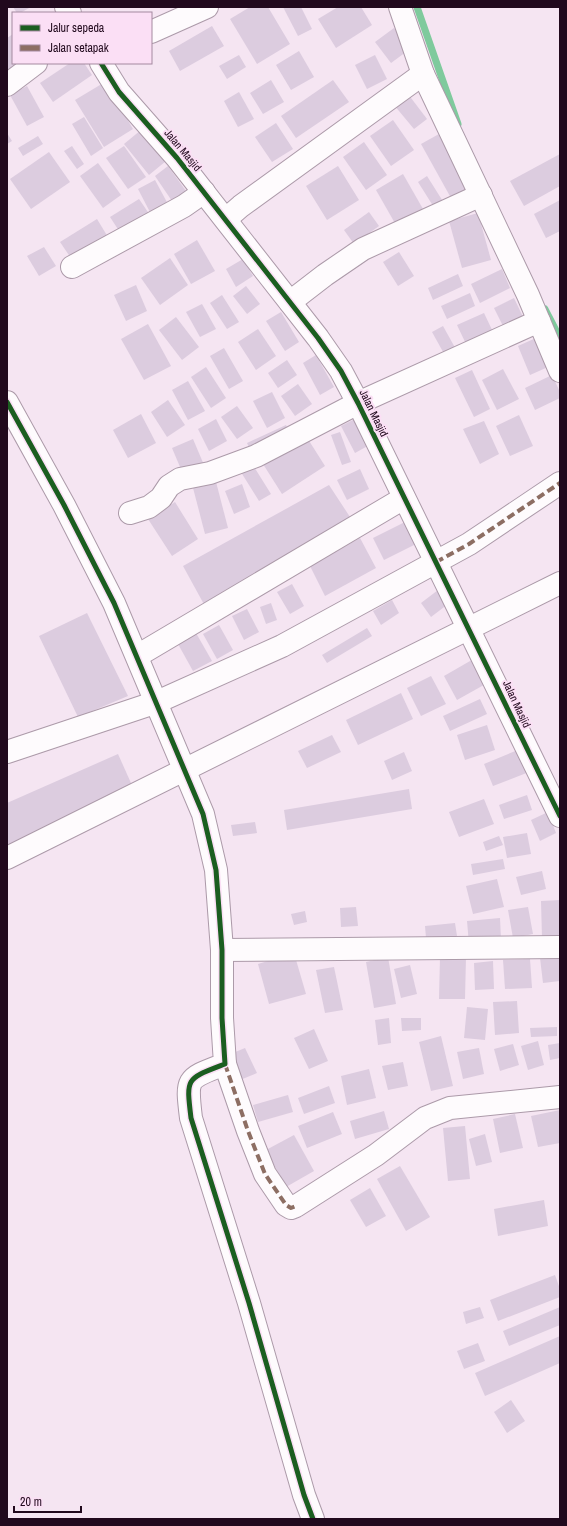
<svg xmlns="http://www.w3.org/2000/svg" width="567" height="1526" viewBox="0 0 567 1526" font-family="'Archivo Narrow',sans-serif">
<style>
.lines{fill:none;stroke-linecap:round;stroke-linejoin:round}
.stream{stroke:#7fca9d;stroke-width:7}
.building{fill:#dcccdf}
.minor-casing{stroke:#ac9aa9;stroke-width:24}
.tertiary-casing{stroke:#ac9aa9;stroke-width:24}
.minor{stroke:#fefbfd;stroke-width:22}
.tertiary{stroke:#fefbfd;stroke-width:22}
.quiet{stroke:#8d6e63;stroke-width:4;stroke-dasharray:8 4;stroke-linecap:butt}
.cycleway-casing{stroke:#fbdff5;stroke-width:8}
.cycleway{stroke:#1b5e20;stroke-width:5}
.labels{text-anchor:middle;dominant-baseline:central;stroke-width:4;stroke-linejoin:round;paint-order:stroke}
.street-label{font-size:11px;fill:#21091d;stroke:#fbdff5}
</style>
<rect width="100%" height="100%" fill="#f5e5f2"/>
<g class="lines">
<g class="stream">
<path d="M417,7L458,124"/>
<path d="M545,309L560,338"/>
</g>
</g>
<g class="building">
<path d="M13,7H31L20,13H17Z"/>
<path d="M250,7H268L290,44L257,64L230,19Z"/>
<path d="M283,7H301L312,29L298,36Z"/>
<path d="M338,7H361L372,25L336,48L318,19Z"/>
<path d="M212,26L224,46L180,71L169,51Z"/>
<path d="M394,28L410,49L391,63L375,42Z"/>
<path d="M13,34V63H30L7,75V38Z"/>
<path d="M299,51L314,77L291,90L276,65Z"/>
<path d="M239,55L246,67L227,79L219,66Z"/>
<path d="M375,55L387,79L367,89L355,65Z"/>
<path d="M70,63H84L92,75L53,102L40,83Z"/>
<path d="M271,80L284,102L263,114L250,93Z"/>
<path d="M333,80L349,102L296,138L281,116Z"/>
<path d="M105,82L133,129L104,147L75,100Z"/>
<path d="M27,86L44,117L27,126L10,95Z"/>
<path d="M239,92L254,119L238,127L224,101Z"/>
<path d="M408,94L427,119L414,129L394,105Z"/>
<path d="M84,117L103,148L91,156L72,124Z"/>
<path d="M393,120L414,150L391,166L370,136Z"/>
<path d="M276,123L293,149L272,162L255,137Z"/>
<path d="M141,130L166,161L149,175L124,144Z"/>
<path d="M7,133L12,141L7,144Z"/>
<path d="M439,134L469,188L451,198L421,144Z"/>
<path d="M38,136L43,144L23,156L18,148Z"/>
<path d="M364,142L387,175L366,190L343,157Z"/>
<path d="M72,146L84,164L77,169L64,151Z"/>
<path d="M124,146L146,177L128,189L106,158Z"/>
<path d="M49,152L70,182L31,209L10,179Z"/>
<path d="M560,154V186L524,206L510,181Z"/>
<path d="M98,163L121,195L103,208L80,176Z"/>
<path d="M168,166L186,191L172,201L155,176Z"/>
<path d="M338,166L359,200L327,220L306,186Z"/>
<path d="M403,174L423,209L396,225L376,190Z"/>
<path d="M427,176L444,203L435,209L418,182Z"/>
<path d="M155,180L169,206L152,216L138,189Z"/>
<path d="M139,199L152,218L123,237L110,217Z"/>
<path d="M560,200V231L546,238L534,214Z"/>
<path d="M369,212L379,226L354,244L344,230Z"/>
<path d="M478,213L491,260L462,268L449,221Z"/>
<path d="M97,219L111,242L75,264L60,242Z"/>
<path d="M197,240L215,271L191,284L174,254Z"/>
<path d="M44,247L56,266L39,276L27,256Z"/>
<path d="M399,252L414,276L398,286L383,262Z"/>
<path d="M170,258L188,285L160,305L141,278Z"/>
<path d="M243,259L253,276L236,287L226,269Z"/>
<path d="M502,269L510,288L480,303L471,284Z"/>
<path d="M458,274L463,286L433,300L428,288Z"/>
<path d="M136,285L147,311L126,321L114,295Z"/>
<path d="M246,286L260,304L247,314L233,296Z"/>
<path d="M470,293L475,306L447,319L441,306Z"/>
<path d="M222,295L239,322L227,329L210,303Z"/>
<path d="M514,298L525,321L505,330L494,308Z"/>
<path d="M202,304L216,329L200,337L186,312Z"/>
<path d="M281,312L299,342L285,351L266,321Z"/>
<path d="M484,313L494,334L467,346L457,325Z"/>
<path d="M176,317L199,347L182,360L159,330Z"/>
<path d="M148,324L171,366L144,380L121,339Z"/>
<path d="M443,326L458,353L447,359L432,332Z"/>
<path d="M258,329L276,356L256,370L238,342Z"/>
<path d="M536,338L548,367L530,375L518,346Z"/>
<path d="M224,348L243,381L229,389L210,356Z"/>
<path d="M316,355L334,387L320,395L303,363Z"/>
<path d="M287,360L297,375L278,388L268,373Z"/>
<path d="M206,367L226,398L211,408L191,377Z"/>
<path d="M503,369L519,399L497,410L482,380Z"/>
<path d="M472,370L490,409L474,417L455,378Z"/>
<path d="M552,375L560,392V398L535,410L525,388Z"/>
<path d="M188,381L205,411L188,420L172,390Z"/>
<path d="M298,384L312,404L295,416L281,396Z"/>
<path d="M272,392L285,418L267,428L253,401Z"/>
<path d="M168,400L185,425L167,437L151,412Z"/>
<path d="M237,406L253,428L237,439L221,417Z"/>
<path d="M141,414L156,443L128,458L113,430Z"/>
<path d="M519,415L533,446L510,456L496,426Z"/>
<path d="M359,417L373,443L355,453L341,426Z"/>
<path d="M216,419L227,441L209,451L198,429Z"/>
<path d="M484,421L499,454L480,464L463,429Z"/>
<path d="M286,425L291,436L252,454L247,443Z"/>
<path d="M340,432L351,462L342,465L331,435Z"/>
<path d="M306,436L325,466L282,494L263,464Z"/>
<path d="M193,439L204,465L183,474L172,448Z"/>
<path d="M251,462L271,494L259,501L239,469Z"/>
<path d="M360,469L369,489L347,500L337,480Z"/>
<path d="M215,478L228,528L205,534L192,484Z"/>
<path d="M242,484L250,507L234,514L225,491Z"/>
<path d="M329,485L352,520L206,608L183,566Z"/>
<path d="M175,502L198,539L172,556L148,519Z"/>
<path d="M405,522L416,544L384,560L373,538Z"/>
<path d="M360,538L376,568L325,596L310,566Z"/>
<path d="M292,584L304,606L290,614L277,592Z"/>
<path d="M442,587L452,601L431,617L421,603Z"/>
<path d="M392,600L399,613L381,625L373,611Z"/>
<path d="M271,603L277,620L266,624L260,607Z"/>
<path d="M247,609L259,632L244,640L232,616Z"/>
<path d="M87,613L128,696L78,717L39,636Z"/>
<path d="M219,625L233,650L217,659L203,634Z"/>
<path d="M367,628L372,636L327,663L322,655Z"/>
<path d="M196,633L212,661L193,671L178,644Z"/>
<path d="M477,657L491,681L457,700L444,676Z"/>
<path d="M431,676L446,704L421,716L407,688Z"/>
<path d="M401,693L413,719L358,745L346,720Z"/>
<path d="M480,699L487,714L450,731L443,716Z"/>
<path d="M487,725L495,750L465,760L457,735Z"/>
<path d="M332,735L341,752L307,768L298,751Z"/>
<path d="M520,749L529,772L493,786L484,764Z"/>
<path d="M404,752L412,771L392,780L384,761Z"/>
<path d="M118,754L135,792L7,849V803Z"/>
<path d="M409,789L412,809L287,830L284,810Z"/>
<path d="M527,795L532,810L504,819L499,805Z"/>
<path d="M484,799L494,824L459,837L449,812Z"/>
<path d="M548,812L556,833L540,841L531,820Z"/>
<path d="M255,822L257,833L233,836L231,825Z"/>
<path d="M527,833L531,854L507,858L503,837Z"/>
<path d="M499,836L503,845L486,851L483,842Z"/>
<path d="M503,859L505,869L473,875L471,864Z"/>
<path d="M542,871L546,889L521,895L516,877Z"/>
<path d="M497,879L504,907L473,914L466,886Z"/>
<path d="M560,900V937L542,938L541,901Z"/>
<path d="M356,907L358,926L341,927L340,908Z"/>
<path d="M528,907L533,934L513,938L508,910Z"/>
<path d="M305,911L307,922L294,925L291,914Z"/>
<path d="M500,918L501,940L469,944L467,921Z"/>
<path d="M455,923L457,936L426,938L425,926Z"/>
<path d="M294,953L306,994L269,1004L258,964Z"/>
<path d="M560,956V981L543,983L540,958Z"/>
<path d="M388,957L396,1004L374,1008L366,962Z"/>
<path d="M440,957H466L465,999H439Z"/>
<path d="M530,959L532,988L505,989L503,960Z"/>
<path d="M493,961L494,989L475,990L474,963Z"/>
<path d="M410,965L417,994L401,998L394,969Z"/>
<path d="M334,967L343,1010L325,1013L316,970Z"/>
<path d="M517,1001L519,1033L495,1035L493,1002Z"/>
<path d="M467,1007L488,1009L485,1040L464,1038Z"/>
<path d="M389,1018L391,1043L378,1045L375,1020Z"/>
<path d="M401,1018H421V1030L402,1031Z"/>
<path d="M557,1027V1036L531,1037L530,1028Z"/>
<path d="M314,1029L328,1061L309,1069L294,1038Z"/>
<path d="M441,1036L453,1086L431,1091L419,1042Z"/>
<path d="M538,1041L544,1065L528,1070L521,1046Z"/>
<path d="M560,1043V1058L550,1060L548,1045Z"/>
<path d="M513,1044L519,1065L500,1071L494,1049Z"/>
<path d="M245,1048L257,1073L240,1080L228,1055Z"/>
<path d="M479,1048L484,1074L463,1079L457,1052Z"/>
<path d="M403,1062L408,1086L388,1090L382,1066Z"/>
<path d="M369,1069L376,1098L347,1105L341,1076Z"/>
<path d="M329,1086L335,1103L304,1114L298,1098Z"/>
<path d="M288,1095L293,1112L258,1122L253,1105Z"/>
<path d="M560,1110V1143L538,1147L531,1116Z"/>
<path d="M384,1111L389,1129L355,1139L350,1121Z"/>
<path d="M333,1112L342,1134L307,1148L298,1126Z"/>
<path d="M515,1114L523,1148L500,1153L493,1119Z"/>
<path d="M465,1126L470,1179L448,1181L443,1128Z"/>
<path d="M485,1134L492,1162L476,1166L469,1139Z"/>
<path d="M294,1135L314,1171L286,1187L266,1150Z"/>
<path d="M400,1166L430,1217L406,1231L377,1179Z"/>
<path d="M370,1188L386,1216L366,1227L350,1200Z"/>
<path d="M544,1200L548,1226L498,1236L494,1209Z"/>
<path d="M555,1275L560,1289V1297L498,1321L490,1300Z"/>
<path d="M480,1307L484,1318L466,1324L463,1312Z"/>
<path d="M560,1307V1325L509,1346L503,1331Z"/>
<path d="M560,1336V1363L485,1396L475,1373Z"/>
<path d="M478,1343L485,1361L464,1369L457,1351Z"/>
<path d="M511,1400L525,1421L507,1433L494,1412Z"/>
</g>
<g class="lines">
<g class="minor-casing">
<g id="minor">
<path d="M400,7L423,74L528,295L560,371"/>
<path d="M151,32L207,7"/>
<path d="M7,85L36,63"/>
<path d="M226,219L241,206L423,74"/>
<path d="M72,267L184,206L204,192"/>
<path d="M290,302L325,275L363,249L481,195"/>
<path d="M7,402L64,505L114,603L203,814L216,870L222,950V1018L225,1064C186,1079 186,1077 191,1118L249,1303L304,1495L313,1519"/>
<path d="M130,513L149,507L161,498L169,486L180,479L210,473L256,456L358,403L539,321"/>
<path d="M137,656L404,498"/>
<path d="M7,752L157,702L282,646L469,544L560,483"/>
<path d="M7,858L560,583"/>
<path d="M222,950L560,947"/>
<path d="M225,1064L248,1131L265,1174L286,1205L291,1208L296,1206L376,1155L425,1118L450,1108L560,1097"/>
</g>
</g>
<g class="tertiary-casing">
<g id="tertiary">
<path d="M66,7L70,13"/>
<path d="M101,63L119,92L177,158L318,338L341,371L358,403L560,816"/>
</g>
</g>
<use href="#minor" class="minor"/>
<use href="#tertiary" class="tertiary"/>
<g class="quiet">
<path d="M436,562L469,544L560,483"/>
<path d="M225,1064L248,1131L265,1174L286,1205L291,1208L296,1206"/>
</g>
<g class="cycleway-casing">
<g id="cycleway">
<path d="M101,63L119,92L177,158L318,338L341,371L358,403L560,816"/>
<path d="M7,402L64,505L114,603L203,814L216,870L222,950V1018L225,1064C186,1079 186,1077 191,1118L249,1303L304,1495L313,1519"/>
</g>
</g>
<use href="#cycleway" class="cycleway"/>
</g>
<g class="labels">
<g class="street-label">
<text transform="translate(183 150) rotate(50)">Jalan Masjid</text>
<text transform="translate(374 413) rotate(64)">Jalan Masjid</text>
<text transform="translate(517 704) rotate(65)">Jalan Masjid</text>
</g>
</g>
<rect width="567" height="1526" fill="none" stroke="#21091d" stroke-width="16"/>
<rect x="12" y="12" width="140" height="52" fill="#fbdff5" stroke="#a4899f"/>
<rect x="20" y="25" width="20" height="6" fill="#1b5e20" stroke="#a4899f"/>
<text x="48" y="32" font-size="12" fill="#21091d">Jalur sepeda</text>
<rect x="20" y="45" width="20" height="6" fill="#8d6e63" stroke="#a4899f"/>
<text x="48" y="52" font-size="12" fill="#21091d">Jalan setapak</text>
<path d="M14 1506v6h67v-6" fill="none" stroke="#21091d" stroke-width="2"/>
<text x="20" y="1506" font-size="12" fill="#21091d" stroke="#fbdff5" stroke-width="3" paint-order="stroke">20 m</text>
</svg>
